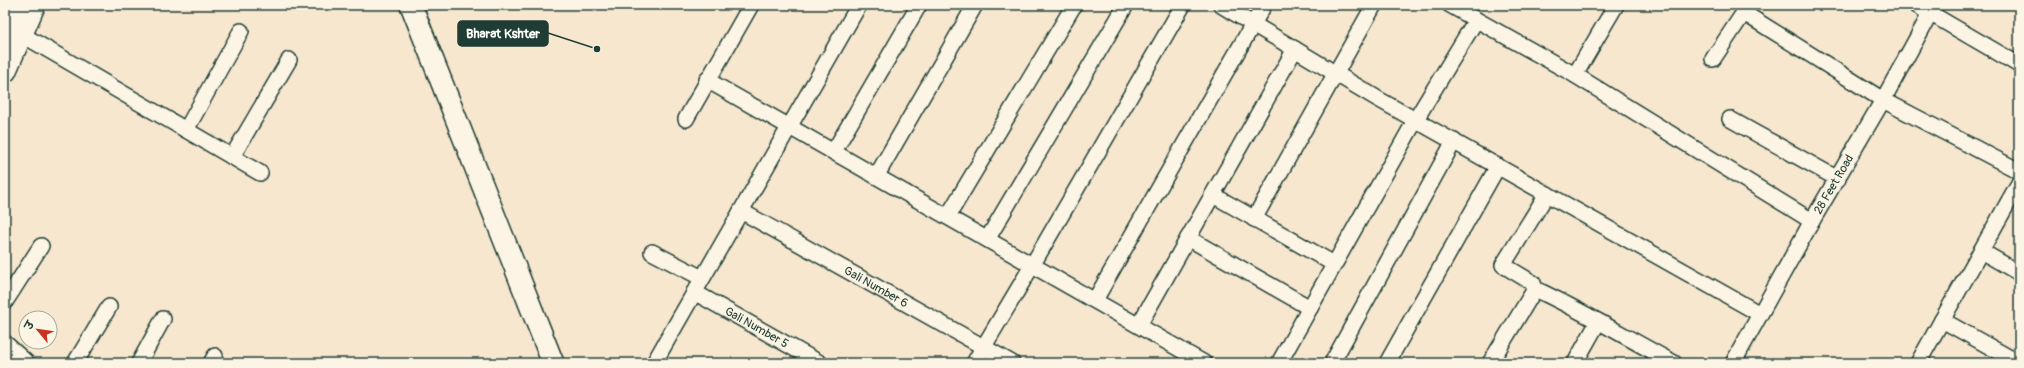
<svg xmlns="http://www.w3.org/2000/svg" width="2024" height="368" viewBox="0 0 2024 368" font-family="Pangolin,'Playpen Sans Deva',sans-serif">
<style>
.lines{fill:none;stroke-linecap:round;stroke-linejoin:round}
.street-casing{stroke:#1f3d34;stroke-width:18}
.secondary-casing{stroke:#1f3d34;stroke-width:24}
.primary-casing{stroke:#1f3d34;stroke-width:25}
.street{stroke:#fcf5e5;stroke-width:15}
.secondary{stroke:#fcf5e5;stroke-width:21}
.primary{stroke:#fcf5e5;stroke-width:22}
.labels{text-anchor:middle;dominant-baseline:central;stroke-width:4;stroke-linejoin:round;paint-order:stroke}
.street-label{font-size:12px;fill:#1f3d34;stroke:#fcf5e5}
.leader{fill:none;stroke:#1f3d34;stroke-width:1.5}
.callout-dot{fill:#1f3d34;stroke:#fcf5e5;stroke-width:1.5}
.callout{fill:#1f3d34;stroke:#1f3d34;stroke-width:1.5}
.callout-label{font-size:13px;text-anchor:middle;font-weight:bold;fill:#fff}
</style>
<rect width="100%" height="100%" fill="#f7e7cf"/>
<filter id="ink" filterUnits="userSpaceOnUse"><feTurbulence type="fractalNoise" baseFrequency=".025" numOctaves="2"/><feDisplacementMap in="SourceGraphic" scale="8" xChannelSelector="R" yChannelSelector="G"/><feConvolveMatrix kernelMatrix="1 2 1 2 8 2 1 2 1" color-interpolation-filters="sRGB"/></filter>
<g filter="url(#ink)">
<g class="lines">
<g class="street-casing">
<g id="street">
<path d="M1221,5L1378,99L1760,314"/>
<path d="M1450,5L1575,75L1812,221"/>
<path d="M1916,5L2019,65"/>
<path d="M1744,13L1883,100L2019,171"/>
<path d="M21,34L260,173"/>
<path d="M1713,59L1749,5"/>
<path d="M1575,75L1616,5"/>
<path d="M707,80L1204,363"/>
<path d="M686,119L751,5"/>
<path d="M1730,119L1838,179"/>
<path d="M186,130L241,31"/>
<path d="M834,151L919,5"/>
<path d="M232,157L289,60"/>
<path d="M877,175L975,5"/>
<path d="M1547,194L1503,265L1533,283L1535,289C1583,311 1627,338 1674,363"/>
<path d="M1213,195L1334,264"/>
<path id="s1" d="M741,211L1012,363"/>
<path d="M948,216L1074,5"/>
<path d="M1254,219L1374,5"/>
<path d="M988,238L1126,5"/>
<path d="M1188,238L1310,308"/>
<path d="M1981,251L2019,273"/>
<path d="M652,252L702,278"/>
<path id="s2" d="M694,292L820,363"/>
<path d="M1095,300L1264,5"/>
<path d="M5,302L41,246"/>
<path d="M1942,320L2019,363"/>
<path d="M1139,325L1295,49"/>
<path d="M5,343L27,363"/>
<path d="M75,363L109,307"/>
<path d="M139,363L163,319"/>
<path d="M211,363L215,356"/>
<path d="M654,363L859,5"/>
<path d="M974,363L1033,264L1183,5"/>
<path d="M1279,363L1416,119L1476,20"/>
<path d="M1332,363L1454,141"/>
<path d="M1387,363L1498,166"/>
<path d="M1490,363L1535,289"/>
<path d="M1575,363L1598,322"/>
<path id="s3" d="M1733,363L1812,221L1883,100L1935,5"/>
<path d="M1918,363L2019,183"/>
</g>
</g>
<g class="secondary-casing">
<path id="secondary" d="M411,5L553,363"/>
</g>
<g class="primary-casing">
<g id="primary">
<path d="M5,26L15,5"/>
<path d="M5,71L34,5"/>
</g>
</g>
<use href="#street" class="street"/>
<use href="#secondary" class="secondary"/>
<use href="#primary" class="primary"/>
</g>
</g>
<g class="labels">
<g class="street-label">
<text stroke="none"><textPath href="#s3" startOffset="205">28 Feet Road</textPath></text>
<text stroke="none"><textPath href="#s1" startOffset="155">Gali Number 6</textPath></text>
<text stroke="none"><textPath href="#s2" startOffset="72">Gali Number 5</textPath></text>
</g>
</g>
<path class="leader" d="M597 49L548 33"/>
<circle class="callout-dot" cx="597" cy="49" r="4"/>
<rect class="callout" x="458" y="21" width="90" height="25" rx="4"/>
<g class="callout-label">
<text x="503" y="38">Bharat Kshter</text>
</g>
<rect width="2024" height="368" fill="none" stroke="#fcf5e5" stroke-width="20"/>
<rect x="10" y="10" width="2004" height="348" fill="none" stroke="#1f3d34" stroke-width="1.5" filter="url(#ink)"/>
<g transform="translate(38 330) rotate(299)"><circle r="19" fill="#fcf5e5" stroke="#a4ab9e"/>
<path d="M0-3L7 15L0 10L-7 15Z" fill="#c8321e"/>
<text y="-6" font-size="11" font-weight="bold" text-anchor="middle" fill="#1f3d34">उ</text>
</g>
</svg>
